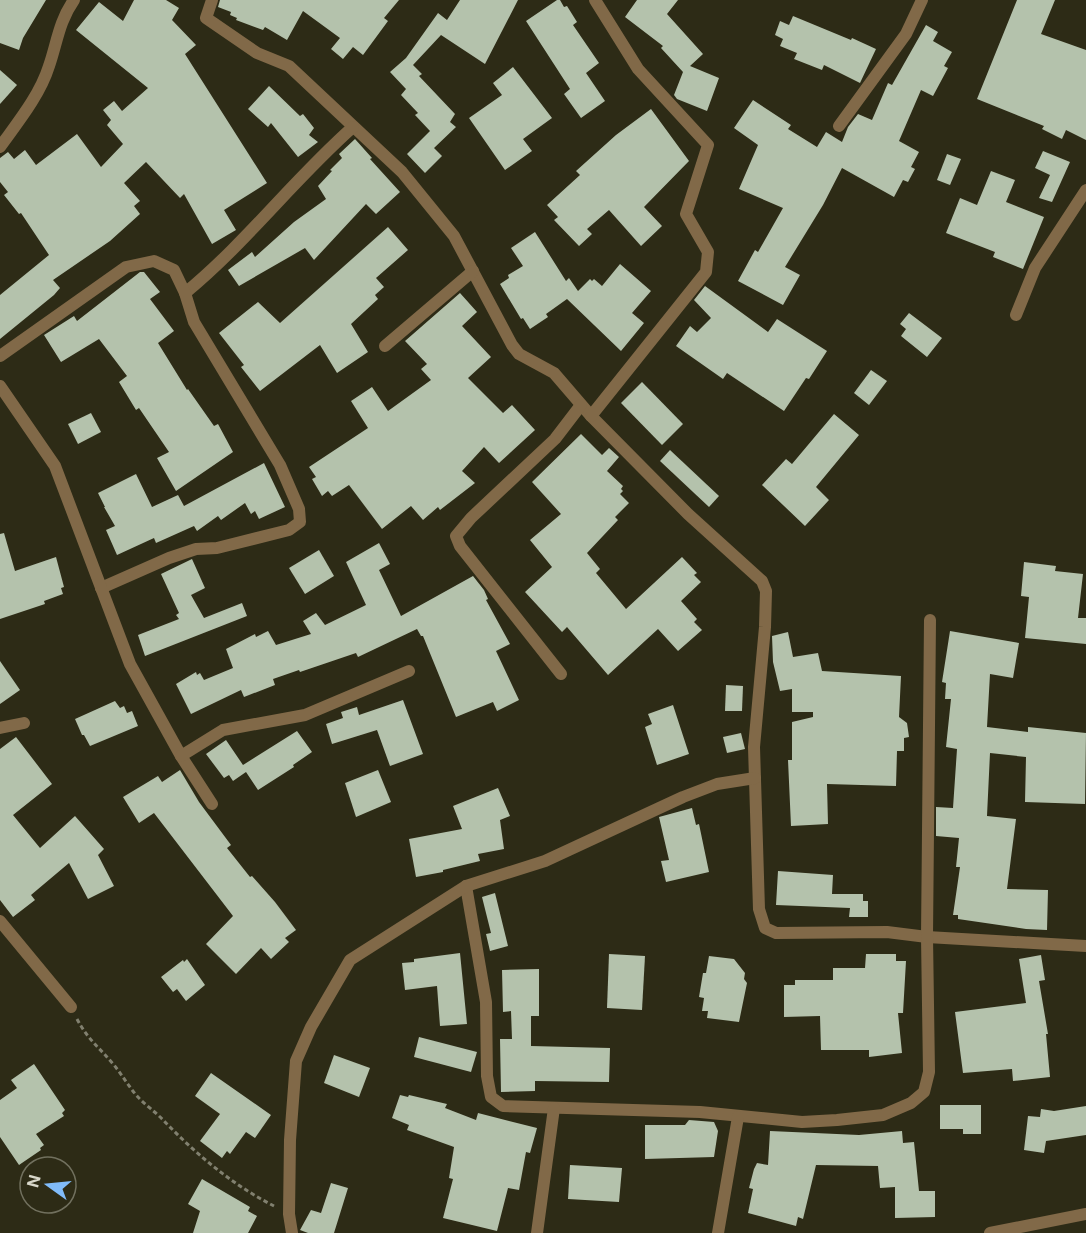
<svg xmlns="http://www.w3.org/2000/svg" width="1086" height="1233" viewBox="0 0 1086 1233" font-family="Inter,sans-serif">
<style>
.building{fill:#b4c2ac}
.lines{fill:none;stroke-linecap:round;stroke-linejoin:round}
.path{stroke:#81806f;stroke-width:3;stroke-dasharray:4.5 3;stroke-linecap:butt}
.minor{stroke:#816948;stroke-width:12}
</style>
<rect width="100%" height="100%" fill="#2d2b16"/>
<g class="building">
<path d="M0,0H46L23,38L19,50L0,43Z"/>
<path d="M134,0H166L179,8L172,20L196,45L185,54L267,183L224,210L236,230L212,244L184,194L180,198L146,162L124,183L140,201L134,206L140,214L110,241L53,280L60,288L54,295L0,339V295L49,255L21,213L19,214L4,195L8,192L0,182V158L8,152L14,159L25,150L36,165L77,134L101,167L123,144L107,125L111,120L103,110L114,101L122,111L148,88L76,30L99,2L123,21Z"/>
<path d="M220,0H399L384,18L388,21L363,55L353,47L343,59L331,49L340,38L303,11L287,40L265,27L263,30L236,20L237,18L230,15L231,12L218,7Z"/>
<path d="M460,0H518L485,64L441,35L413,65L422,74L419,76L455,114L450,122L456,127L434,148L442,156L425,173L407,154L430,131L415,115L418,113L401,95L406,89L390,72L406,58L438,13L447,20Z"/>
<path d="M557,0H560L564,7L567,6L577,22L573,25L599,63L586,73L605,101L581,118L564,94L570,89L526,21Z"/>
<path d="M637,0H678L667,14L703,54L690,66L719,78L707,111L677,99L674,95L683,72L661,48L663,46L625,17Z"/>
<path d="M1017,0H1055L1041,34L1086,50V140L1066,130L1062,139L1042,129L1044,126L977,99Z"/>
<path d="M793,16L851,40L852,38L876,49L860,83L824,65L822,70L794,59L797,53L780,46L783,39L775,35L780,21L789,25Z"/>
<path d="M926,25L938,32L933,41L952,52L944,66L948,68L933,96L921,90L899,141L919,152L911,167L915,169L908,182L903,180L894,197L842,168L823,205L785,267L800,275L783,305L738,281L755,250L758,252L783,208L739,189L758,145L734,128L753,100L791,125L788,129L817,147L826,132L842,142L848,127L858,114L872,120L888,83L892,85Z"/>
<path d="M513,67L552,118L523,139L532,151L505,170L469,118L502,95L493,83Z"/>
<path d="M0,70L17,85L0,104Z"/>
<path d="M269,86L300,116L303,114L314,128L309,135L318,142L298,157L271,123L268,127L248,109Z"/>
<path d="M651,109L689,161L644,207L662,226L641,246L609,210L587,229L592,234L579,246L554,220L558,217L547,205L580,175L576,171L616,135Z"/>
<path d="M355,139L372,158L370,159L400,192L376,214L366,204L314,260L305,248L239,286L228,270L252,252L255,257L294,222L326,199L318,186L332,171L330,170L342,158L339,154Z"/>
<path d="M1043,151L1070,162L1052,202L1039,198L1050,175L1035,168Z"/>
<path d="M947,154L961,159L950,185L937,180Z"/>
<path d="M991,171L1015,180L1006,202L1044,217L1023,269L993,257L995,252L946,233L960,198L977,205Z"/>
<path d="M388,227L408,250L376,278L384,287L375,295L378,299L351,324L368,352L337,373L320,345L260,391L241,367L244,365L219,333L258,302L280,323Z"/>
<path d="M535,232L566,281L569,278L578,291L590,279L592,281L594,279L602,286L620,264L651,291L632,313L644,323L621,351L567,299L546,314L548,317L530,329L523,318L521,319L500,284L509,278L508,275L523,266L511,248Z"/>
<path d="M140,272H144L160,292L150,299L174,331L158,343L187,390L188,389L214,426L218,424L233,452L176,491L157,458L169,452L139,408L136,410L119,382L127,376L99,339L61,362L44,335L74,316L77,321Z"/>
<path d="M705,286L768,332L777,319L827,351L809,379L806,378L784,411L727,373L723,379L676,346L690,326L697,332L711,318L694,300Z"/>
<path d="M460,293L477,312L462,326L491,357L468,378L503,413L512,405L535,430L499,463L484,447L462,471L475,483L440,510L438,507L423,520L411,506L382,529L349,485L332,496L328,491L322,496L312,479L316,477L309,467L368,428L351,401L372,387L388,411L431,380L421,369L427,364L405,341Z"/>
<path d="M909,313L942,338L927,357L901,336L906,329L900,324Z"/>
<path d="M871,370L887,381L869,405L854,393Z"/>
<path d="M642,382L683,424L662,445L621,403Z"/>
<path d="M91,413L101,432L78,444L68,424Z"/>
<path d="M834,414L859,435L816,487L829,500L805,526L762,485L786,459L792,464Z"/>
<path d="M581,434L602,455L609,448L619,457L607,471L623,486L621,489L623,491L620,494L629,503L615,517L618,520L587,553L600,569L596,573L626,609L682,557L697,573L694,575L701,582L681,601L697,619L694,622L702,630L678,651L658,629L608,675L567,627L562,632L525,592L552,567L530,540L561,514L532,482Z"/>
<path d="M670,450L719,496L709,507L660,461Z"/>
<path d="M264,463L285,507L259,519L255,511L251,514L245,503L221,520L218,516L197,531L194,526L156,543L154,538L117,555L106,530L115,526L104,507H105L98,493L136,474L152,507L178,495L184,506Z"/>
<path d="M4,533L15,571L56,557L64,587L61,588L63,594L44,601L45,604L0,619V534Z"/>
<path d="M379,543L390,564L379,570L401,616L473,576L484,590L488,599L486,600L510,644L496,651L519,700L497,711L493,702L456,717L423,636H421L417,629L358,657L356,653L300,672L299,670L273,679L275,685L244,697L241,690L191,714L176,684L196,672L197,675L200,673L204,680L233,668L226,649L255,634L256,637L268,631L276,645L311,634L303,621L316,613L325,625L366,605L346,562Z"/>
<path d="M319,550L334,576L305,594L289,568Z"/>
<path d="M192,559L205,588L191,595L204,618L242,603L247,616L145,656L138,635L179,619L176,615L179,613L161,574Z"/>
<path d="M1024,562L1056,566L1055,571L1083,574L1078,618H1086V644L1025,638L1029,597L1021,596Z"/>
<path d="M950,631L1019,643L1013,678L990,674L987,727L1028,732V727L1086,733L1085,804L1025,802L1026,757L990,753L987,816L1016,819L1007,889L1048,890L1047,930L1026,929L958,919V915H953L960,867H956L959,838L936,836V807L953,808L957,749L946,747L951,699H945L946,683L942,682Z"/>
<path d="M788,632L793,657L818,653L822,671L901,676L899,717L907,723L909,737L904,738V751H897L896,786L827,784L828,824L791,826L788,760H792V722L813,717V712H792V689L780,691L773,662L772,636Z"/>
<path d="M0,661L20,690L0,704Z"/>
<path d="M726,685L743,686L742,711H725Z"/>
<path d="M403,700L423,754L390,766L377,730L332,744L326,724L343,718L341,712L357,707L359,715Z"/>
<path d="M115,701L120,708L124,706L127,713L132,711L138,726L90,746L84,735H82L75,719Z"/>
<path d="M673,705L689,754L657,765L645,727L652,724L648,714Z"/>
<path d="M297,731L312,752L293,765L294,767L258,790L246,772L233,781L229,775L224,778L206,754L226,740L243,765Z"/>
<path d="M741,733L745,749L727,753L723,737Z"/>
<path d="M16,737L52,784L13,815L40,848L75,816L104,849L98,855L114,886L88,899L69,863L31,895L35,900L13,917L0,900V749Z"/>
<path d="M180,770L199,802L231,845L227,848L250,877L252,876L275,902L296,930L285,938L289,942L271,959L261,948L236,974L206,944L233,916L154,813L139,823L123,797L158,776L162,782Z"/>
<path d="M378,770L391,802L356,817L345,783Z"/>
<path d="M498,788L510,816L500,820L504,849L478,854L480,861L443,870V872L416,877L409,839L462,829L453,806Z"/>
<path d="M692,808L696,825L699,824L709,872L666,882L661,861L669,860L659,817Z"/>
<path d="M778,871L833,875L832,894H863V901H868V917H849L850,908L776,905Z"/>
<path d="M495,893L508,946L490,951L486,934L491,933L482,897Z"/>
<path d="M460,953L467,1024L440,1026L437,986L405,990L402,963L414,962V959Z"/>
<path d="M609,954L645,956L642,1010L607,1008Z"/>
<path d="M866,954H896V961H906L903,1013H898L902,1053L869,1057V1050H821L820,1016L784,1017V985H795V980H833V968H865Z"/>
<path d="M1041,955L1045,980L1039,981L1048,1034H1046L1050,1077L1013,1081L1012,1069L963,1073L955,1012L1026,1003L1019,959Z"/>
<path d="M709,956L734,959L745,973L744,979L747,983L739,1022L707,1018L708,1011H702L704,998L699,997L703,973H706Z"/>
<path d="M187,959L205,985L186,1001L177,989L173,992L161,977L183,960L184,962Z"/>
<path d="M539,969V1016H531V1046L610,1048L609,1082L535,1081V1091L501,1092L500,1039H512L511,1011L503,1012L502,970Z"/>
<path d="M419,1037L477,1052L471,1072L414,1057Z"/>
<path d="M334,1055L370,1068L359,1097L324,1083Z"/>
<path d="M34,1064L65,1110L62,1113L64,1116L36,1134L44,1145L40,1148L41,1150L19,1165L0,1137V1100L17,1088L11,1080Z"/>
<path d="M211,1073L271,1115L255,1138L246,1132L230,1154L227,1151L222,1158L200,1141L220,1114L195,1096Z"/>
<path d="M400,1095L408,1097L409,1095L447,1104L445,1108L476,1120L478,1113L537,1128L530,1153L526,1152L519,1190L508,1188L497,1231L443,1218L453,1179L449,1178L454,1147L407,1130L409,1125L392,1118Z"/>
<path d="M940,1105H981V1134H963V1129H940Z"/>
<path d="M1086,1106V1135L1046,1141L1044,1153L1024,1150L1028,1116L1040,1117L1041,1109L1054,1111Z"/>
<path d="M689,1120L714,1122L718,1131L714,1157L645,1159V1125H685Z"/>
<path d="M770,1131L859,1135L902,1131L903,1143L914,1142L919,1191H935V1217L895,1218V1187L880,1188L878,1166L816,1165L803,1219L798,1217L796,1226L748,1213L753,1189L749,1188L754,1169L757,1163L768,1165Z"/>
<path d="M570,1165L622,1168L619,1202L568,1199Z"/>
<path d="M202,1179L250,1207L248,1211L257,1216L248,1233H193L200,1211L188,1204Z"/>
<path d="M331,1183L348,1188L334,1233H308L300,1230L311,1210L321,1213Z"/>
</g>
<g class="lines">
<path class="path" d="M77,1019C88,1040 100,1048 114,1065C122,1075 128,1085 136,1095C145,1105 157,1113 166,1123C198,1156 233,1185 274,1206"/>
<g class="minor">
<path d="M212,0L206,18L257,53L289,66L402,172L454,236L512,345L519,354L554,373L591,416L688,514L762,581L766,591L765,627L754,747L759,909L765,928L776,933L887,932L927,937L1086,946"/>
<path d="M839,126L906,34L922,0"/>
<path d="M0,147C18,122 40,95 49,66C57,43 59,21 74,0"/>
<path d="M185,293C246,243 294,179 353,127"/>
<path d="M1016,315L1035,268L1086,190"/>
<path d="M385,346L473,271"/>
<path d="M0,356L126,267L154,261L174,270L185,293L194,322L280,465L299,509L300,522L289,530L217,548L196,549L169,558L101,588"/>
<path d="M0,386L55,466L130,664L181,756L212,804"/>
<path d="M591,416L706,272L708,252L686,214L708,145L638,69L595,0"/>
<path d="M561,674L460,546L456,536L471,518L555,439L581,405"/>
<path d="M0,728L24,723"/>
<path d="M181,756L223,730L305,715L409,671"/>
<path d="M466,886L486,1002L487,1076L491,1097L503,1106L700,1112L802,1122L837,1120L883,1115L911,1103L924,1092L929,1072L927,937L930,620"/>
<path d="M0,921L71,1007"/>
<path d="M292,1233L289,1214L290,1140L296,1061L311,1027L350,960L466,886L545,861L683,797L717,784L755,778"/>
<path d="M537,1233L554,1108"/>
<path d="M718,1233L738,1117"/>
<path d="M990,1233L1086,1214"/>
</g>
</g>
<g transform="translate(48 1185) rotate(285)"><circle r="28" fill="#2d2b16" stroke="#71705e" stroke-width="1.5"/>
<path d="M0-4.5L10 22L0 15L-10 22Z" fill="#81bcfa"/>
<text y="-9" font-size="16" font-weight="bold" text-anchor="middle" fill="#d8d7ca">N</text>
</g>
</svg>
